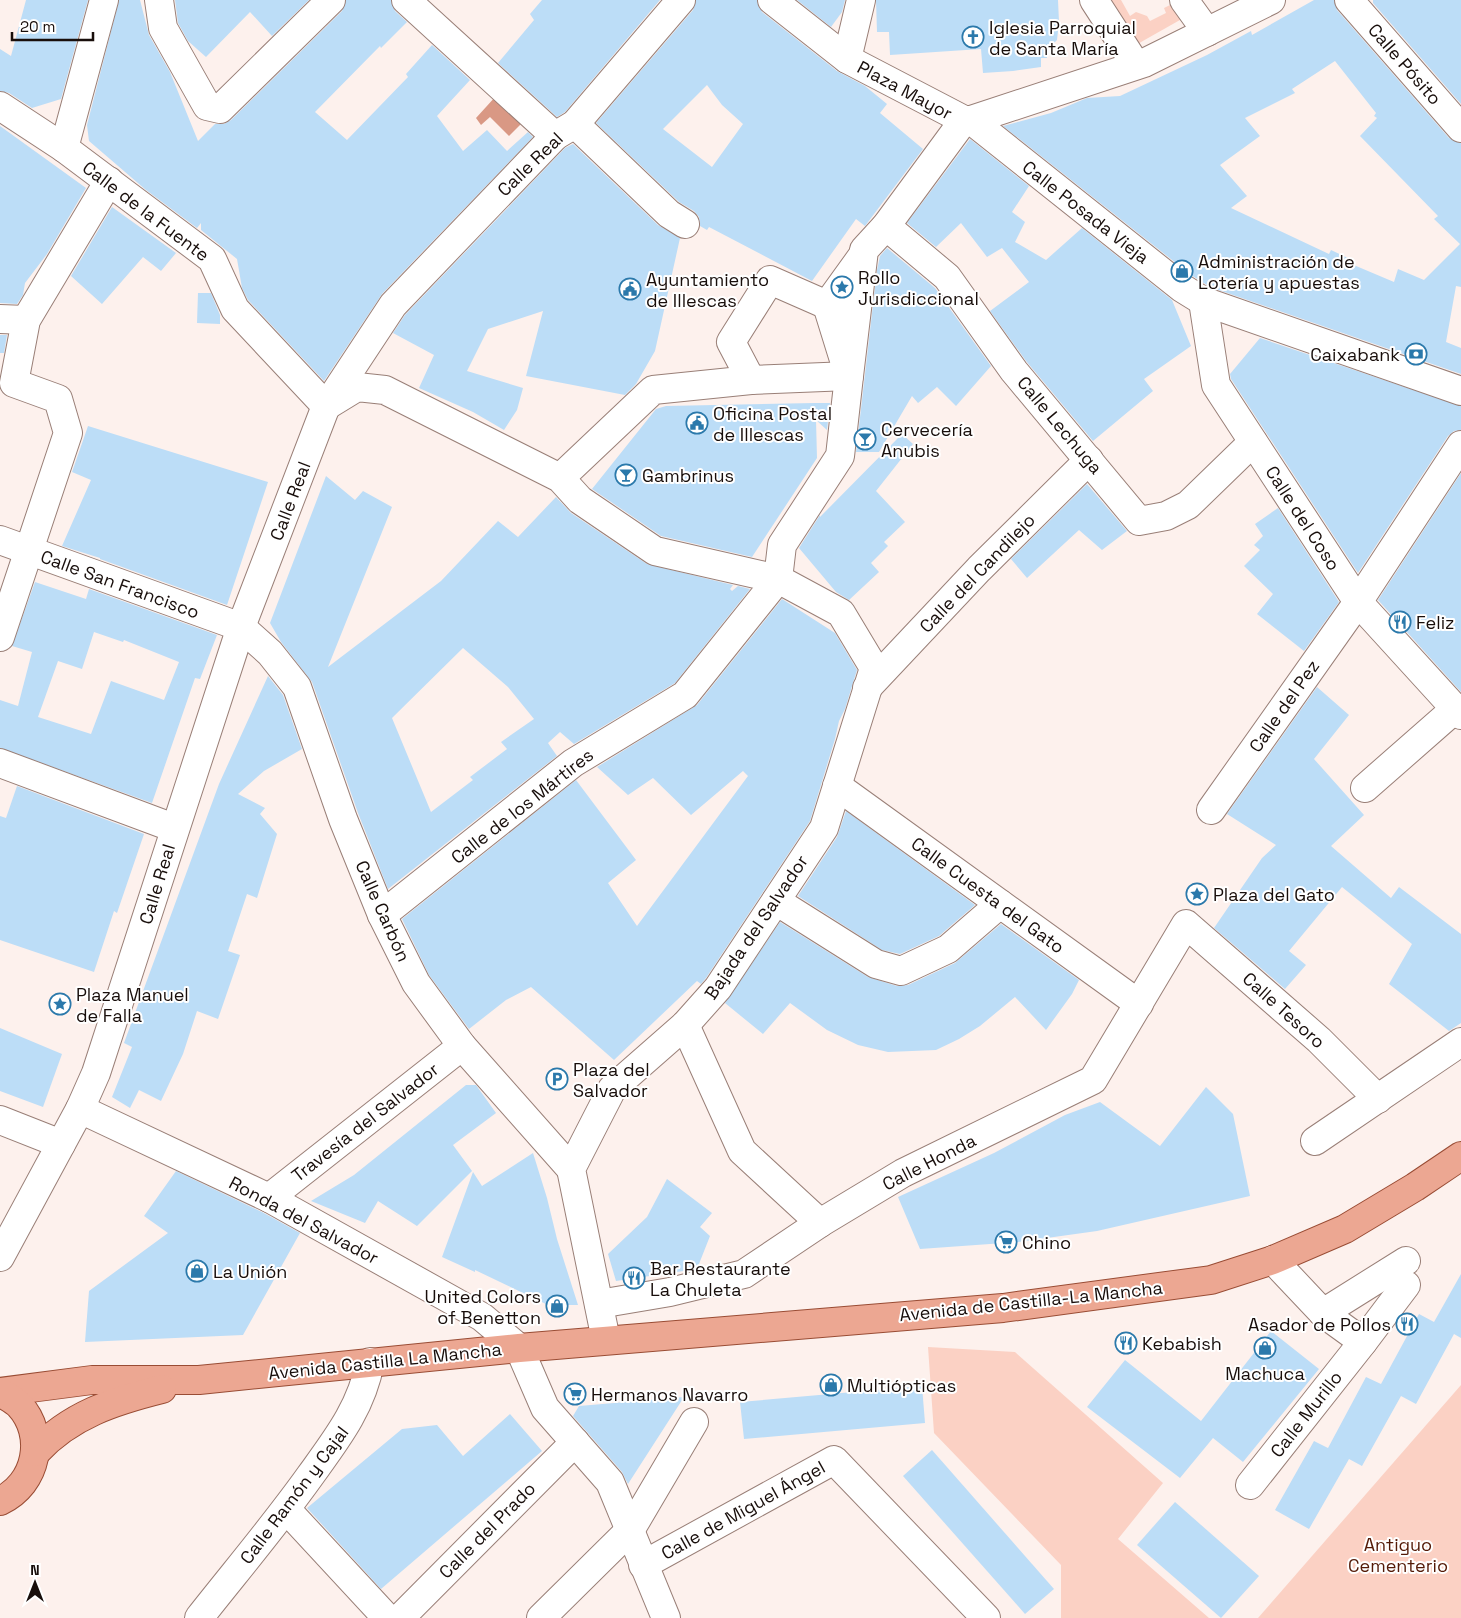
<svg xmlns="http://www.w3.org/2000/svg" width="1461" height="1618" viewBox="0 0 1461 1618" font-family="'Space Grotesk',sans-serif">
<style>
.green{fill:#fbd1c4}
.water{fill:#d99884}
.building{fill:#bcddf7;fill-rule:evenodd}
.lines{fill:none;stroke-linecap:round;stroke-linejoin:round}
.street-casing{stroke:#997f77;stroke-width:30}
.secondary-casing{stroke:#997f77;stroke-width:30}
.primary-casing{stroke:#994c34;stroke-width:30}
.street{stroke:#fff;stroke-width:28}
.secondary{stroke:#fff;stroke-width:28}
.primary{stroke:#eca792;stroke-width:28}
.labels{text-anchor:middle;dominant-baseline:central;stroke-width:4;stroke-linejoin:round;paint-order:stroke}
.poi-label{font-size:18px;fill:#180e0b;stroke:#fff;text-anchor:start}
.street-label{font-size:18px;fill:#180e0b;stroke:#fff}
.park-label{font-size:18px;fill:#541a07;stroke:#fff}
</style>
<rect width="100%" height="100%" fill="#fdf1ed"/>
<g class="green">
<path d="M1107,0H1121L1130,16L1136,12L1147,16L1150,21L1166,13L1164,8L1178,1L1187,16L1134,46Z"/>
<path d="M928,1347L1015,1352L1163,1483L1118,1539L1209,1618H1061V1565L934,1433Z"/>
<path d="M1461,1385V1618H1258Z"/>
</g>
<path class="water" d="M496,96L525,120L509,136L490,117L481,125L476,118Z"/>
<g class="building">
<path d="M26,0H88L61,99L32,108L9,93L0,91V49L11,56Z"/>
<path d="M119,0H140L149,35L170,72L198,141L215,124H224L231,120L342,11L346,0H391L395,11L407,22L381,48L380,46L315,112L347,140L408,77L406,74L432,45L470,80L437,116L463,151L487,130L507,151L528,132L533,137L382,294L324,381L248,300L242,288L237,259L201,230V223L197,228L146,190L89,141L87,125Z"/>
<path d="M175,0H309L272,36L250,12L206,57L188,41L178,23Z"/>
<path d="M542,0H660L565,112L557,117L498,63L534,20L530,14Z"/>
<path d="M696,0H757L762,12L837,71L865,86L887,104L880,113L923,149L865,226L856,219L812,281L709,227L707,230L700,226L699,217L694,211L679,202L596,123L693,10ZM707,85L722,105L743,124L712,167L663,129Z"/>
<path d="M797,0H845L842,12L831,27Z"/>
<path d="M876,0H1058L1059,22L1057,40L1047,50V58H1041V67L1013,71L983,73L981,49L890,55L889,32H877Z"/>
<path d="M1314,0H1334L1337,10L1449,138L1461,143V287L1456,286L1446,342L1461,348V374L1210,287L1191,275L1003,126L1051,113L1087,98L1120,96L1207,55L1251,31L1252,35ZM1335,61L1376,113L1374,116L1377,118L1360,136L1438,216L1434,219L1460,244L1424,280L1398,269L1394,282L1349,263L1350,259L1331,250L1329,254L1231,208L1247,196L1220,165L1260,136L1245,118L1295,93L1292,89Z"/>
<path d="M1373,0H1461V104L1373,3Z"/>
<path d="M0,126L86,188L47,254L25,283L23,295L17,304L0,303Z"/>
<path d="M970,139L1029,186L1012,212L1025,222L1015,242L1046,260L1082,228L1172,300L1191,346L1144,379L1153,391L1093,441L1026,361L990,311L1029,282L1002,248L987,257L961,223L936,247L907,223Z"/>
<path d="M573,144L658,225L680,238L655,351L636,384L625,395L526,376L543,311L488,329L467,371L523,388L517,410L504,430L473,412L419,388L434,355L393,333L405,315L565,148Z"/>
<path d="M112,207L176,253L161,271L143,257L102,304L71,276Z"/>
<path d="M887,248L935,288L991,366L956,406L937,387L918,403L912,396L879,452H856L877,270L880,256Z"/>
<path d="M198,293H211L220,315V324L197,323Z"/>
<path d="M0,335H7L4,353H0Z"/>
<path d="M1260,338L1461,406V430L1454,431L1448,436L1358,573L1231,379L1230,374Z"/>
<path d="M815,403H830L827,430L816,420L817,458L752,557L661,536L592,489L656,409L666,406Z"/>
<path d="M88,426L268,482L227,605L100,559V558L62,546L91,480L72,472Z"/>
<path d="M902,434L913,444L876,491L905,522L884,542L888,546L871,563L879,572L849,600L836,592L799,548L820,515V517Z"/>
<path d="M1461,473V692L1378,600Z"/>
<path d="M326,476L355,500L363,491L392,507L328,667L441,581L498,521L518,537L556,497L571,513L647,564L733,585L730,589L732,591L738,586L750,589L675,683L574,744L560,732L548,743L557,756L388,889L358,813L312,682L281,642L270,623ZM463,648L508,687L534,719L501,742L507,749L470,777L473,780L431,812L392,718Z"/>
<path d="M1087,484L1127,531L1102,550L1079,530L1027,578L1011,559Z"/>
<path d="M1278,508L1339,602L1304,651L1257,614L1273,594L1244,566L1260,550L1254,545L1263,536L1255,524Z"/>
<path d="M35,582L86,599L89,589L217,635L200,679L195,678L152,803L0,748V700L18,706L32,652L12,646ZM94,632L123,642L124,640L179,662L164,700L111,681L91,734L38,717L58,661L82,669Z"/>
<path d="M782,599L835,633L857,670L845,709L839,721L835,739L810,821L706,978L701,984L697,981L614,1060L531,987L506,1000L469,1029L429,975L402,919L576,780L636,860L608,883L637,926L748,776L743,771L691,815L653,778L628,795L597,767L697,705Z"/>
<path d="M268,676L283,695L302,749L264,771L238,794L265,808L260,814L277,834L257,898L247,894L228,951L240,955L218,1019L197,1011L183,1054L161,1101L139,1090L130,1108L112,1097L132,1047L124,1043L219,784Z"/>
<path d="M1317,687L1349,715L1314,759L1364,815L1331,846L1391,898L1399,887L1461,934V1023L1449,1031L1389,984L1412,944L1342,887L1289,951L1306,965L1285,989L1214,928L1262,858L1276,845L1227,814Z"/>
<path d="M17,786L144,834L117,913L114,911L94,972L0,940V816L6,818Z"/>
<path d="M846,811L975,905L939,936L900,954L882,950L798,896L837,837Z"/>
<path d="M780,922L868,977L897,986L908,985L955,963L1001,924L1079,980L1072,994L1046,1030L1015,997L980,1026L959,1039L936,1050L888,1052L858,1045L827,1030L790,1003L763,1034L725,1003Z"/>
<path d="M0,1028L62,1054L43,1107L0,1091Z"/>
<path d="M466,1085H476L496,1113L453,1145L472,1171L417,1226L378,1201L365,1223L311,1201L354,1175Z"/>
<path d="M1206,1087L1233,1114L1250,1196L1097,1231L1018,1242L920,1249L898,1197L994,1153L1065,1115L1100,1102L1160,1146Z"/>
<path d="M533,1153L547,1198L557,1239L578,1305H548L475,1270V1272L442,1257L473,1172L482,1186Z"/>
<path d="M176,1171L262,1212L300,1233L243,1335L85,1342L89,1291L168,1233L144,1216Z"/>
<path d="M667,1179L712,1213L700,1227L710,1236L697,1269L616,1281L608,1254L647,1217Z"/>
<path d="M1461,1274V1338L1454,1334L1416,1404L1401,1396L1362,1466L1349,1459L1309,1529L1275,1510L1314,1441L1328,1448L1366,1377L1381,1384L1419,1314L1434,1322Z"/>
<path d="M1271,1331L1319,1369L1243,1462L1213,1438L1180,1478L1087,1407L1125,1360L1201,1421Z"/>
<path d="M922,1386L925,1423L744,1439L740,1402Z"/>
<path d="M684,1397L628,1484L622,1472L573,1416L579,1406Z"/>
<path d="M510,1414L542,1451L381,1589L307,1508L402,1429L437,1425L463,1456Z"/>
<path d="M932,1450L1054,1589L1025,1614L903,1476Z"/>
<path d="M1175,1502L1259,1576L1221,1618L1137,1545Z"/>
</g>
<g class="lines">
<g class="street-casing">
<g id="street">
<path d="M159,0L163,28L207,106L220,109L331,0"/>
<path d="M406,0L555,136"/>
<path d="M772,0L847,59L964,120H971L1144,63L1271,0"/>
<path d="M1094,0L1136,65"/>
<path d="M1184,0L1207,32"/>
<path d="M1349,0L1461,128"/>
<path d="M847,59L861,0"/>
<path d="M0,106L64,148L212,259L235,309L326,406"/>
<path d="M971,120L1182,288L1203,301L1461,391"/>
<path d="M575,124L669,214L685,224"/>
<path d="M64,148L104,0"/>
<path d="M886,226L947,277L1014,371L1139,521L1166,516L1188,505L1253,442"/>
<path d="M1203,301L1216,385L1358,602L1461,715"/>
<path d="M0,319L26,320"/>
<path d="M751,380L731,342L770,280L843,312"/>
<path d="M331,399L393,305L555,136L575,124L681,0"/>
<path d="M326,406L357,387L385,390L560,478L580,500L655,551L778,579L841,613L874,668L824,828L718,988L685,1025L612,1089L571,1169L606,1340"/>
<path d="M560,478L653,390L751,380L849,376L864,250L886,226L964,120"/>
<path d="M0,540L241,627L270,653L297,687L343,819L382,915L416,983L462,1046L571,1169"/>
<path d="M0,637L68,433L58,399L14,383L26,320L109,181"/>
<path d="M867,688L979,569L1089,460"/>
<path d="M0,763L174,828"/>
<path d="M837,786L1139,1004"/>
<path d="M1365,788L1455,709"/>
<path d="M1211,810L1358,602L1461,445"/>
<path d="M776,901L876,964L901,971L948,949L1000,904"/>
<path d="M382,915L573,763L685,695L778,579L782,545L840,456L849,376L827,305L863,255"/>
<path d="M685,1025L742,1151L820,1223"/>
<path d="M80,1109L269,1198L482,1317L519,1348L545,1408L610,1482L666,1618"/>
<path d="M0,1120L61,1144"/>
<path d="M1315,1141L1461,1042"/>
<path d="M269,1198L462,1046"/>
<path d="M1273,1260L1323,1313L1406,1261"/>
<path d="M599,1304L670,1292L744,1274L820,1223L903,1173L1093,1080L1186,924L1319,1040L1378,1099"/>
<path d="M1323,1313L1363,1342L1406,1285"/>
<path d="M1250,1485L1363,1342"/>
<path d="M286,1509L387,1618"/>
<path d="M643,1565L834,1460L986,1618"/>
<path d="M199,1618C236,1571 275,1525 310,1476C336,1440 362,1407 370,1362"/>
<path d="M400,1618L575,1442"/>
<path d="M541,1618L631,1529L694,1422"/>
</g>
</g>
<g class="secondary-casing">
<path id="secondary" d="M0,1257L80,1109L96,1073L241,627L326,406"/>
</g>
<g class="primary-casing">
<g id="primary">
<path d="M0,1392L92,1380H199L519,1348L1003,1308L1211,1280L1273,1260L1345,1229L1415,1187L1461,1156"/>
<path d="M0,1392C6,1396 14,1400 19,1405C47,1435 37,1484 0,1501"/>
<path d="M36,1452C70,1415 114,1401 162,1389"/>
</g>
</g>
<use href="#street" class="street"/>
<use href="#secondary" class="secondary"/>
<use href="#primary" class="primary"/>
</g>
<defs>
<g id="church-ring" transform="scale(1.125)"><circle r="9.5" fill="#fff" stroke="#2b79ab" stroke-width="1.5"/><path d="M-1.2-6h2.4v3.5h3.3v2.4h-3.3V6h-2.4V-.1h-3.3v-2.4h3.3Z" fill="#2b79ab"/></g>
<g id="shop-ring" transform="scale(1.125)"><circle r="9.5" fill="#fff" stroke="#2b79ab" stroke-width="1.5"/><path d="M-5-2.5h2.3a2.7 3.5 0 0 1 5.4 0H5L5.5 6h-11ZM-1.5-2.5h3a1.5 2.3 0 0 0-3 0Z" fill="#2b79ab"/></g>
<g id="sight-ring" transform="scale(1.125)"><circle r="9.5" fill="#fff" stroke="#2b79ab" stroke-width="1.5"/><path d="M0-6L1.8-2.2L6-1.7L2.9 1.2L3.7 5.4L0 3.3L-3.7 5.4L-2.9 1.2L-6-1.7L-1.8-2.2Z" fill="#2b79ab"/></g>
<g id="civic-ring" transform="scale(1.125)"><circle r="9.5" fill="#fff" stroke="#2b79ab" stroke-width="1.5"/><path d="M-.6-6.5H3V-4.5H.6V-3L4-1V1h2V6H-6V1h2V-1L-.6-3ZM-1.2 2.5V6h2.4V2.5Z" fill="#2b79ab"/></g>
<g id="bank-ring" transform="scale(1.125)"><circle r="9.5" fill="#fff" stroke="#2b79ab" stroke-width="1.5"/><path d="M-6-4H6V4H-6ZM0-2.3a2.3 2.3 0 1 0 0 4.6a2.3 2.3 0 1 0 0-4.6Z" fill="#2b79ab"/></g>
<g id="bar-ring" transform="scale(1.125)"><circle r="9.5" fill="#fff" stroke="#2b79ab" stroke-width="1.5"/><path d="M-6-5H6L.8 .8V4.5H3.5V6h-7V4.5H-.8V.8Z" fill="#2b79ab"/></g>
<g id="restaurant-ring" transform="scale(1.125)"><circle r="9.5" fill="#fff" stroke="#2b79ab" stroke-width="1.5"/><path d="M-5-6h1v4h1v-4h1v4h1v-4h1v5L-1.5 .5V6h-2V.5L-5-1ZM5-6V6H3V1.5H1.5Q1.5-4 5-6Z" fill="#2b79ab"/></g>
<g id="parking-ring" transform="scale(1.125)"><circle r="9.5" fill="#fff" stroke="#2b79ab" stroke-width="1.5"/><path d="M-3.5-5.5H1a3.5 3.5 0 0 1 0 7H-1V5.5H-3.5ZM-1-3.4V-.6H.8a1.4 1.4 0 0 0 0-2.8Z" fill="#2b79ab"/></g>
<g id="supermarket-ring" transform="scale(1.125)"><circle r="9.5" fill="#fff" stroke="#2b79ab" stroke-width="1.5"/><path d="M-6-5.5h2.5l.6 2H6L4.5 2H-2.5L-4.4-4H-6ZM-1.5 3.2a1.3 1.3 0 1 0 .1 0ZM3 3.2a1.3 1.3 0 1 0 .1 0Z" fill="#2b79ab"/></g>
</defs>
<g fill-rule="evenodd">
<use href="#church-ring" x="973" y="37"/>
<use href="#shop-ring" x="1182" y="271"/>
<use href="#sight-ring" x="842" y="287"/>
<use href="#civic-ring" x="630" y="289"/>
<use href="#bank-ring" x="1416" y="354"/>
<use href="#civic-ring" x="697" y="423"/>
<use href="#bar-ring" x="865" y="439"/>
<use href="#bar-ring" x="626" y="475"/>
<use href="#restaurant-ring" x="1400" y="622"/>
<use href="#sight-ring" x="1197" y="894"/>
<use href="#sight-ring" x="60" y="1004"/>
<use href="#parking-ring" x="557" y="1079"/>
<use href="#supermarket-ring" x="1006" y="1242"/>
<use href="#shop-ring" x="197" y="1271"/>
<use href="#restaurant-ring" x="634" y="1278"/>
<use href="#shop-ring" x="557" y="1306"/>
<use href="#restaurant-ring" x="1407" y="1324"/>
<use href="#restaurant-ring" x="1126" y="1343"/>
<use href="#shop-ring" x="1265" y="1348"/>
<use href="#shop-ring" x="831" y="1385"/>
<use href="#supermarket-ring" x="575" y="1394"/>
</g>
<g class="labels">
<g class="poi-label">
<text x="989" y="27">Iglesia Parroquial<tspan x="989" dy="21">de Santa María</tspan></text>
<text x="1198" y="261">Administración de<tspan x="1198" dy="21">Lotería y apuestas</tspan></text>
<text x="858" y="277">Rollo<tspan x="858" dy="21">Jurisdiccional</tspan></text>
<text x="646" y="279">Ayuntamiento<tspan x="646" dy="21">de Illescas</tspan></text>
<text x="1400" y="354" text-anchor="end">Caixabank</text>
<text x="713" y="413">Oficina Postal<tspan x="713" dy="21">de Illescas</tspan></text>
<text x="881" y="429">Cervecería<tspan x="881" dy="21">Anubis</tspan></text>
<text x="642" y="475">Gambrinus</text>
<text x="1416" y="622">Feliz</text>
<text x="1213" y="894">Plaza del Gato</text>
<text x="76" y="994">Plaza Manuel<tspan x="76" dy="21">de Falla</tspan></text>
<text x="573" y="1069">Plaza del<tspan x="573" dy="21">Salvador</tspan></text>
<text x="1022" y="1242">Chino</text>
<text x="650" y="1268">Bar Restaurante<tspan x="650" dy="21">La Chuleta</tspan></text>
<text x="213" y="1271">La Unión</text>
<text x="541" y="1296" text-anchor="end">United Colors<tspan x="541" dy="21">of Benetton</tspan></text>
<text x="1391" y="1324" text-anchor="end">Asador de Pollos</text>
<text x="1142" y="1343">Kebabish</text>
<text x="1265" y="1373" text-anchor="middle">Machuca</text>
<text x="847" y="1385">Multiópticas</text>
<text x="591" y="1394">Hermanos Navarro</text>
</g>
<g class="street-label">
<text transform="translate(1405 64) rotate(49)">Calle Pósito</text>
<text transform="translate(905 90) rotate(28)">Plaza Mayor</text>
<text transform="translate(530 164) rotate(-44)">Calle Real</text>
<text transform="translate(146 211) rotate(37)">Calle de la Fuente</text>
<text transform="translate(1086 212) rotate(38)">Calle Posada Vieja</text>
<text transform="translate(1060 425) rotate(50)">Calle Lechuga</text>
<text transform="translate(290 501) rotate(-69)">Calle Real</text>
<text transform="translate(1303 518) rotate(57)">Calle del Coso</text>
<text transform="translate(977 573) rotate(-46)">Calle del Candilejo</text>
<text transform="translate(120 584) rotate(20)">Calle San Francisco</text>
<text transform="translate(1284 706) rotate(-55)">Calle del Pez</text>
<text transform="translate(522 806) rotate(-38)">Calle de los Mártires</text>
<text transform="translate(157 884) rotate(-73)">Calle Real</text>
<text transform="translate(988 895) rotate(36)">Calle Cuesta del Gato</text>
<text transform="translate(383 911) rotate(66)">Calle Carbón</text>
<text transform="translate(756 927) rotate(-56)">Bajada del Salvador</text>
<text transform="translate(1284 1010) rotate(42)">Calle Tesoro</text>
<text transform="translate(365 1122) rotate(-38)">Travesía del Salvador</text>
<text transform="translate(929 1162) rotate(-27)">Calle Honda</text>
<text transform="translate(304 1220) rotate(28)">Ronda del Salvador</text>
<text transform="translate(1031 1301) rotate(-6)">Avenida de Castilla-La Mancha</text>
<text transform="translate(385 1361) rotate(-6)">Avenida Castilla La Mancha</text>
<text transform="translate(1306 1414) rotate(-52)">Calle Murillo</text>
<text transform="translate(294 1495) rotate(-53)">Calle Ramón y Cajal</text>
<text transform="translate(743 1510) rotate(-29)">Calle de Miguel Ángel</text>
<text transform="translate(487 1530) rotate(-45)">Calle del Prado</text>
</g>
<g class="park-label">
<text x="1398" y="1544">Antiguo<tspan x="1398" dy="21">Cementerio</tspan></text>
</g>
</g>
<g transform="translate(35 1583)" stroke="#ffffff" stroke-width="4" paint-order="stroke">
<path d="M0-4L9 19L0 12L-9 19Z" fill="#180e0b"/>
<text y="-8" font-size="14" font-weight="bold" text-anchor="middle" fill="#180e0b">N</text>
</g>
<path d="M12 32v8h81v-8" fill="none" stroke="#180e0b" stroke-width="2.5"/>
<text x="20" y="32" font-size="15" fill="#180e0b" stroke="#ffffff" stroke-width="4" paint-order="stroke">20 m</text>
</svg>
